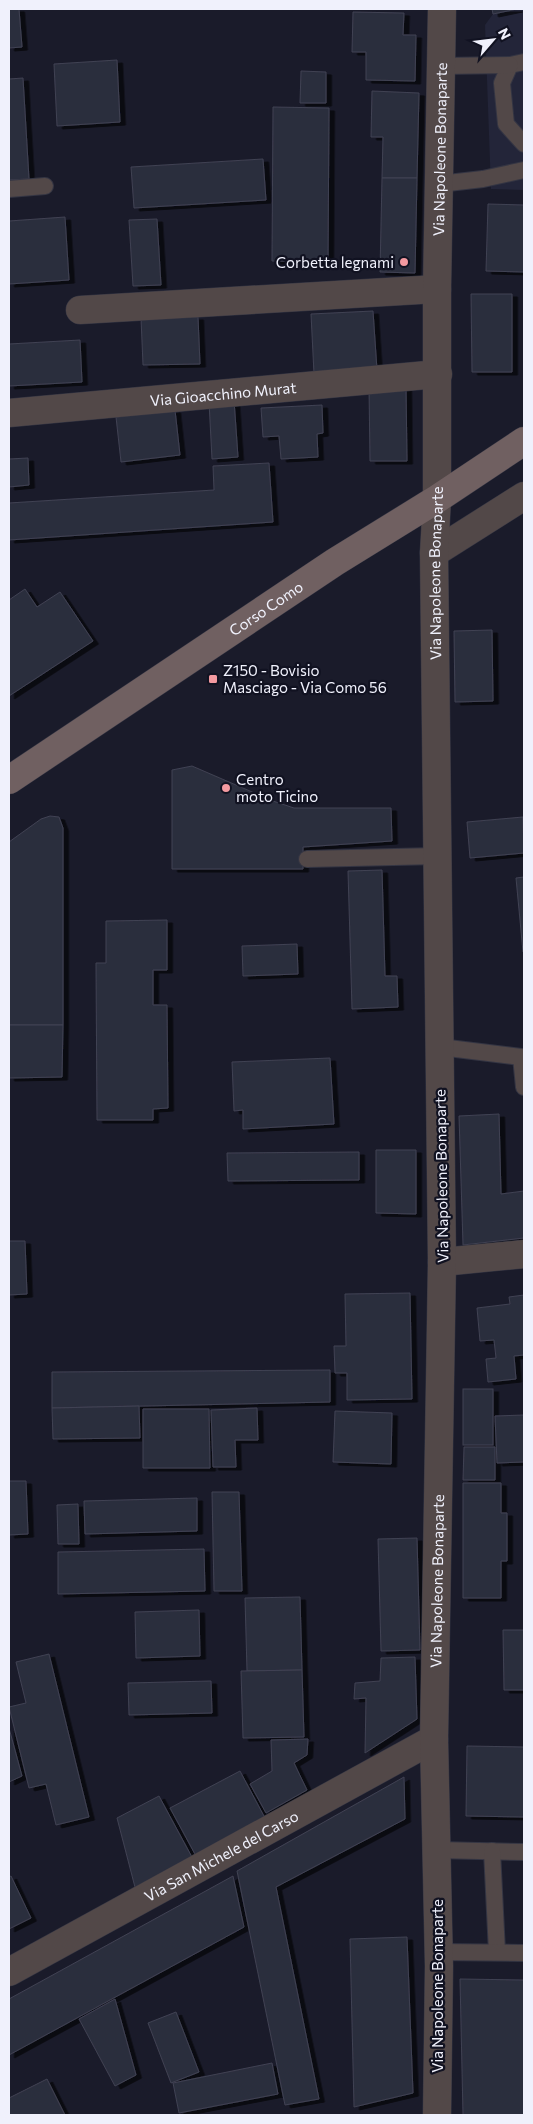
<svg xmlns="http://www.w3.org/2000/svg" width="533" height="2124" viewBox="0 0 533 2124" font-family="Commissioner,sans-serif">
<style>
.built{fill:#232539}
.building{fill:#2c2e3e;stroke:#404253;filter:url(#shadow)}
.lines{fill:none;stroke-linecap:round;stroke-linejoin:round}
.service-casing{stroke:#343543;stroke-width:18}
.minor-casing{stroke:#343543;stroke-width:29}
.tertiary-casing{stroke:#343543;stroke-width:29}
.secondary-casing{stroke:#343543;stroke-width:29}
.service{stroke:#524848;stroke-width:16}
.minor{stroke:#524848;stroke-width:28}
.tertiary{stroke:#524848;stroke-width:28}
.secondary{stroke:#706061;stroke-width:28}
.poi-dot{fill:#f49aa0;stroke:#111221;stroke-width:2}
.labels{text-anchor:middle;dominant-baseline:central;stroke-width:4.5;stroke-linejoin:round;paint-order:stroke}
.street-label{font-size:15px;fill:#f0f1fc;stroke:#111221}
.poi-label{font-size:15px;fill:#f0f1fc;stroke:#111221;text-anchor:start}
</style>
<defs>
<filter id="shadow"><feDropShadow dx="5.5" dy="3" stdDeviation="0" flood-color="#0009"/></filter>
</defs>
<rect width="100%" height="100%" fill="#1a1b2a"/>
<path class="built" d="M517,9H524V190L491,189L485,25L493,14Z"/>
<g class="building">
<path d="M9,9H19L22,47L9,48Z"/>
<path d="M492,9H517L493,14Z"/>
<path d="M353,12L404,13L403,35H416L415,81L366,80V52H352Z"/>
<path d="M117,60L120,122L57,126L54,64Z"/>
<path d="M301,71L326,72V103H300Z"/>
<path d="M23,78L29,179L9,180V79Z"/>
<path d="M372,91L419,93L417,178H382L383,137H371Z"/>
<path d="M273,107L329,108L328,262L272,261Z"/>
<path d="M263,159L266,200L134,208L131,167Z"/>
<path d="M382,178H417L415,273L380,272Z"/>
<path d="M488,204L524,205V272L486,271Z"/>
<path d="M65,217L69,280L9,284V221Z"/>
<path d="M157,219L161,285L133,286L129,220Z"/>
<path d="M471,294H512V372H472Z"/>
<path d="M373,311L377,370L314,374L311,314Z"/>
<path d="M198,317L200,364L143,365L141,318Z"/>
<path d="M80,340L82,382L9,386V344Z"/>
<path d="M369,387H406L407,461H370Z"/>
<path d="M234,400L238,457L212,459L209,402Z"/>
<path d="M322,405L323,433L317,434L318,457L281,459L279,436L263,437L261,408Z"/>
<path d="M175,410L180,455L121,462L116,417Z"/>
<path d="M28,458L29,485L9,487V459Z"/>
<path d="M269,463L273,522L9,540V503L214,490L213,466Z"/>
<path d="M25,589L37,607L60,592L93,641L9,696V600Z"/>
<path d="M492,630L493,701L455,702L454,631Z"/>
<path d="M192,766L273,801L294,808H391L392,841L303,847V869H172V770Z"/>
<path d="M50,816L59,817L63,828V1025H9V842L41,819Z"/>
<path d="M523,817L524,853L470,858L467,822Z"/>
<path d="M382,870L385,976H397L398,1007L352,1009L348,871Z"/>
<path d="M524,877V952H523L516,878Z"/>
<path d="M167,920V970H153V1005H167L168,1108L153,1109V1120H97L96,963H106V921Z"/>
<path d="M297,944L298,974L243,976L242,946Z"/>
<path d="M9,1025H63L62,1077L9,1078Z"/>
<path d="M330,1058L334,1124L243,1129V1110L234,1111L232,1062Z"/>
<path d="M499,1114L501,1194L524,1191V1238L463,1245L459,1116Z"/>
<path d="M376,1150H416V1214L376,1213Z"/>
<path d="M359,1152V1180L228,1181L227,1153Z"/>
<path d="M9,1241H25L27,1294L9,1295Z"/>
<path d="M410,1293L412,1399L347,1400V1373H335L334,1346H346L345,1294Z"/>
<path d="M524,1295V1355L514,1356L516,1379L488,1382L486,1359L496,1358L494,1340L480,1341L477,1308L510,1304L509,1297Z"/>
<path d="M330,1370V1402L52,1408V1372Z"/>
<rect x="463" y="1389" width="30" height="56"/>
<path d="M139,1406L140,1438L53,1439L52,1408Z"/>
<path d="M257,1408L258,1440H235L236,1467H213L211,1410Z"/>
<path d="M143,1409H209L210,1468H143Z"/>
<path d="M335,1411L392,1413L391,1464L333,1462Z"/>
<path d="M524,1415V1462L497,1463L495,1416Z"/>
<path d="M464,1447H495V1480H463Z"/>
<path d="M9,1481H26L28,1534L9,1535Z"/>
<path d="M463,1483H501V1513H507V1561H501V1598H463Z"/>
<path d="M212,1492H239L242,1591H214Z"/>
<path d="M197,1498V1531L85,1534L84,1501Z"/>
<path d="M78,1504L79,1544H58L57,1505Z"/>
<path d="M417,1538L420,1650L381,1651L378,1539Z"/>
<path d="M204,1549L205,1591L58,1594V1552Z"/>
<path d="M300,1597L302,1670L247,1671L245,1598Z"/>
<path d="M199,1610L200,1656L136,1658L135,1612Z"/>
<path d="M503,1630H524V1690H504Z"/>
<path d="M49,1654L89,1817L56,1825L46,1784L29,1788L9,1707L26,1703L16,1662Z"/>
<path d="M415,1657L417,1719L365,1753L366,1698L354,1699L355,1683L380,1681L381,1658Z"/>
<path d="M302,1670L304,1737L243,1738L241,1671Z"/>
<path d="M211,1681L212,1713L129,1715L128,1683Z"/>
<path d="M9,1728L22,1776L9,1782Z"/>
<path d="M308,1739L307,1755L294,1763L307,1790L266,1813L250,1784L272,1771L271,1740Z"/>
<path d="M467,1746L524,1747V1817L466,1816Z"/>
<path d="M240,1771L265,1818L196,1856L170,1808Z"/>
<path d="M404,1777L405,1819L276,1887L319,2099L285,2105L237,1871Z"/>
<path d="M159,1796L193,1859L136,1891L117,1818Z"/>
<path d="M11,1876L31,1918L9,1929V1877Z"/>
<path d="M233,1876L244,1927L9,2055V1999Z"/>
<path d="M407,1937L413,2093L354,2107L350,1939Z"/>
<path d="M460,1979L524,1980V2115H463Z"/>
<path d="M115,1999L136,2075L115,2086L79,2019Z"/>
<path d="M176,2012L199,2072L171,2083L148,2023Z"/>
<path d="M272,2063L278,2094L179,2113L173,2083Z"/>
<path d="M47,2079L65,2115H9V2098Z"/>
</g>
<g class="lines">
<g class="service-casing">
<g id="service">
<path d="M524,62L510,65L502,83L506,124L524,144"/>
<path d="M441,66L510,65"/>
<path d="M439,184L483,179L524,170"/>
<path d="M9,189L45,186"/>
<path d="M307,859L437,856"/>
<path d="M440,1047L521,1057L524,1087"/>
<path d="M437,1850L524,1852"/>
<path d="M492,1851L497,1952"/>
<path d="M437,1952L524,1953"/>
</g>
</g>
<g class="minor-casing">
<g id="minor">
<path d="M80,310L437,289"/>
<path id="s1" d="M9,413L438,374"/>
<path d="M434,553L524,496"/>
<path d="M442,1262L524,1254"/>
<path id="s2" d="M9,1972L434,1739"/>
</g>
</g>
<g class="tertiary-casing">
<g id="tertiary">
<path id="s3" d="M437,2115L439,1966L434,1739L442,1262L434,553L437,499V289L442,9"/>
</g>
</g>
<g class="secondary-casing">
<g id="secondary">
<path id="s4" d="M9,780L335,562L437,499L524,441"/>
</g>
</g>
<use href="#service" class="service"/>
<use href="#minor" class="minor"/>
<use href="#tertiary" class="tertiary"/>
<use href="#secondary" class="secondary"/>
</g>
<g class="poi-dot">
<circle cx="404" cy="262" r="5"/>
<rect x="208" y="674" width="10" height="10" rx="2.5"/>
<circle cx="226" cy="788" r="5"/>
</g>
<g class="labels">
<g class="street-label">
<text stroke="none"><textPath href="#s3" startOffset="1966">Via Napoleone Bonaparte</textPath></text>
<text stroke="none"><textPath href="#s1" startOffset="215">Via Gioacchino Murat</textPath></text>
<text stroke="none"><textPath href="#s3" startOffset="1542">Via Napoleone Bonaparte</textPath></text>
<text stroke="none"><textPath href="#s4" startOffset="309">Corso Como</textPath></text>
<text transform="translate(441 1176) rotate(-91)">Via Napoleone Bonaparte</text>
<text stroke="none"><textPath href="#s3" startOffset="534">Via Napoleone Bonaparte</textPath></text>
<text stroke="none"><textPath href="#s2" startOffset="242">Via San Michele del Carso</textPath></text>
<text transform="translate(437 1986) rotate(-90)">Via Napoleone Bonaparte</text>
</g>
<g class="poi-label">
<text x="394" y="262" text-anchor="end">Corbetta legnami</text>
<text x="223" y="670">Z150 - Bovisio<tspan x="223" dy="17">Masciago - Via Como 56</tspan></text>
<text x="236" y="779">Centro<tspan x="236" dy="17">moto Ticino</tspan></text>
</g>
</g>
<rect width="533" height="2124" fill="none" stroke="#f0f1fc" stroke-width="20"/>
<g transform="translate(493 40) rotate(62)" stroke="#111221" stroke-width="4" paint-order="stroke">
<path d="M0-4L9 19L0 12L-9 19Z" fill="#f0f1fc"/>
<text y="-8" font-size="14" font-weight="bold" text-anchor="middle" fill="#f0f1fc">N</text>
</g>
</svg>
